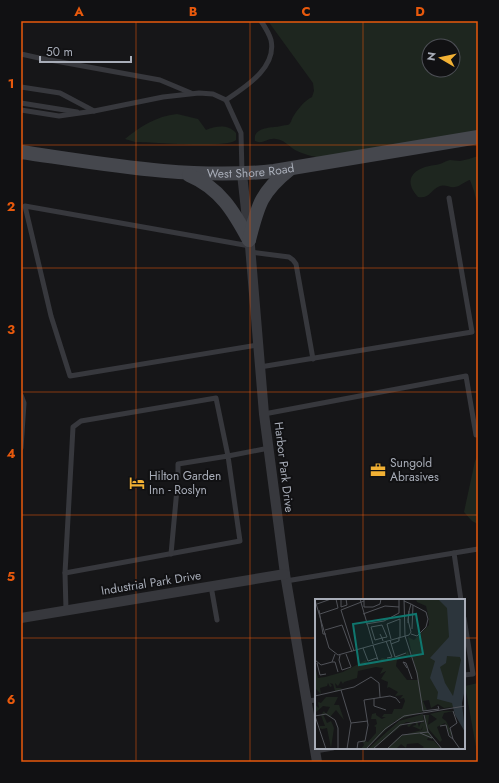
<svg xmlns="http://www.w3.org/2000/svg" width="499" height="783" viewBox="0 0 499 783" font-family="Jost,sans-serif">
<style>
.green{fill:#1e261f;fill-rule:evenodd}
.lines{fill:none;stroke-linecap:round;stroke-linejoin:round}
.service{stroke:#37383d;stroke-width:5}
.minor{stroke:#37383d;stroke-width:10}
.secondary{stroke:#45474d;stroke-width:14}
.grid{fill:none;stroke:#e8590c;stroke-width:1;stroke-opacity:0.55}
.labels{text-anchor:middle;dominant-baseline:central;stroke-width:4;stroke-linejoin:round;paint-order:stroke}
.street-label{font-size:12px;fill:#a8adb8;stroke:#111113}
.poi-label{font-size:12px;fill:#a8adb8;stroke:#111113;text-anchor:start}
.inset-road{fill:none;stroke:#505258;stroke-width:1}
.view{fill:#0f766e;fill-opacity:0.15;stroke:#0f766e;stroke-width:2}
.inset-edge{fill:none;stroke:#a8adb8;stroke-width:2}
.neatline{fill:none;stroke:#e8590c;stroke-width:1.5}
.grid-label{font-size:13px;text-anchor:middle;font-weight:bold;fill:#e8590c}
</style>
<rect width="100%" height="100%" fill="#161618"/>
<g class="green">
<path d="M268,21H478V137L326,159C315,157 305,155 295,150C289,146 284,140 276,139C268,137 263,145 255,141C253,129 266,128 274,127C279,127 283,125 288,125C292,122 291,120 293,117C297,110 305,100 312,97L314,91L313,83ZM429,46H453V70H429Z"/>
<path d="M177,114L198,119L206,130C216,126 228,124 236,133V140C226,149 152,142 135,142L125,139C140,127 156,116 177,114Z"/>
<path d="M478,156V208L474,191L470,180C465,181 461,186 455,187C450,188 445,184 440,186C430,190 430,199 418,197C401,178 416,167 435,165C440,165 445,161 450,160C453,160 456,161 460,161C466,160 472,158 478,156Z"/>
<path d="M478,455V524L472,521L464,512L475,461Z"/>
<path d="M478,683V758L465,686Z"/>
</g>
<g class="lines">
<g class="service">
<path d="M21,54L39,58L160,80L191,93"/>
<path d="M21,87L60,93L94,111"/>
<path d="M226,100C245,87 277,68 271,40C269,33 265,27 261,21"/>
<path d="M21,103L77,112"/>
<path d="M21,110L59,116L94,111L163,97L199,93L213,94L226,100L241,133L242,173"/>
<path d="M250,246L25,206L51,316L70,376L258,345"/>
<path d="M250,252L289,257L293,260L296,264L313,359"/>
<path d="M260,367L472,332L449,198"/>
<path d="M21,395L24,403L21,448"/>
<path d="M264,414L466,376L476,435"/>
<path d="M178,477V464L228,456L216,398L81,421L73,427L65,573L240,541L228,456L269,448"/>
<path d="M454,553L461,600"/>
<path d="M171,554L177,489"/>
<path d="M65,573L66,610"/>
<path d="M286,581L478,549"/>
<path d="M211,586L217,620"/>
<path d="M464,618L473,674L464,675"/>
<path d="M307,701L316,700"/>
<path d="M315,751L333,748"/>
</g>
<g class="minor">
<path d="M242,174L250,246L264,414L285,574L317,762"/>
<path d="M21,618L285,574"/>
</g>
<g class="secondary">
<path id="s1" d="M21,152C104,164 190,180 274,171L478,137"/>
<path d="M189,175C220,188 234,212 249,240"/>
<path d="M249,240C258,205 261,192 290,169"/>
</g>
</g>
<path class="grid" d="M136,21V762M250,21V762M363,21V600M21,145H478M21,268H478M21,392H478M21,515H478M21,638H316M464,638H478M363,748V762"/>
<defs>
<g id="office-bare" transform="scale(1.2)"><path d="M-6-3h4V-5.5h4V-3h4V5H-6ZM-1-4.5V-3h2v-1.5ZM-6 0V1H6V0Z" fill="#f2b134" stroke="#111113" stroke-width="2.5" paint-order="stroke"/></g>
<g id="hotel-bare" transform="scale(1.2)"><path d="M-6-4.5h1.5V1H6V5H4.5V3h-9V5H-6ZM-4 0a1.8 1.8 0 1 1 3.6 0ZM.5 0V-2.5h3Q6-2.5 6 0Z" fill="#f2b134" stroke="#111113" stroke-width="2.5" paint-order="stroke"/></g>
</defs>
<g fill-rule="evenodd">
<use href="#office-bare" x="378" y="470"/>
<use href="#hotel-bare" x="137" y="483"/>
</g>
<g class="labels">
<g class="street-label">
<text stroke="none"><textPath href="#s1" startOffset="231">West Shore Road</textPath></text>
<text transform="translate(284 467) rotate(83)">Harbor Park Drive</text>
<text transform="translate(151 583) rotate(-9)">Industrial Park Drive</text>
</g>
<g class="poi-label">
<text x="390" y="463">Sungold<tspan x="390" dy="14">Abrasives</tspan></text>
<text x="149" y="476">Hilton Garden<tspan x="149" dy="14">Inn - Roslyn</tspan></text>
</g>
</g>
<g transform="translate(315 599)">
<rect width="150" height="150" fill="#161618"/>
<path d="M101,0H127L139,13L147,61L139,108L129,109L123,105L116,109L114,101L108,102L112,111L80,122L51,150H46L49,146L47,141L53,143L61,134V128L59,127L62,125L61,120H56L57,115L61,114V116L67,120L71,118H67L69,115H77L79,110H87L90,102L89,99L85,100L88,96L80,97L83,93L74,88L72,89L73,83L66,80L71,72L65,75L68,69L61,68L43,72L42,79L29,83L28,85L26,82L23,87L20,84L21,89H27L23,92H20L18,85L15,84L17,87L15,88L13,84L12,87L5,89L6,95L0,89V67L3,79L10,78L28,73L51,61L52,64L63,63L67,59L76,61L79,58L91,56L92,51L97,62L94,58H89L82,61L81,67L92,81H103L93,38L99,41L114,26V20L111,7L102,3ZM11,98H23L19,106H24L29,121L21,111L15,118L8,115L12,124L16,122L19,129L16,149L12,129L7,130L5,129L4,127H10L6,116L9,112L11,115L15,108L8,107L0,114V106L4,109L3,103L6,104ZM127,112H139L129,114L127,119L131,122L137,134L136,138L130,124L122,128L127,141L125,143L111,127L118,140L113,139L112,141L119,142L126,150H106L109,148L103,144L92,145L91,149L86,145L81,150H72L85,137L107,131L110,116H114L113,126L122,120L115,115ZM108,115L109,122H102L104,128L106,123L109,124L106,131L97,127L101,126L100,122L94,128L92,127L95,123H91L58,150H53L84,122Z" fill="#1e261f"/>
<path d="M123,0H150V90L147,104L150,133L140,116L137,104L122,100L123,93L115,79L120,62L115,59L134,38L132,9ZM132,57L145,58L146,61L138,97L130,84L125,68L131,64Z" fill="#2c353c" fill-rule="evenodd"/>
<path class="inset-road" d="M26,0V8L32,6L31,0M45,0L58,45M49,0V8H58L65,5L66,0M89,0L90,37L102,74L108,112M0,1L14,49L23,56L94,36L96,33L93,21L94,12L93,24M89,2L96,5L94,12M2,5L16,0M96,5L111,13L113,20L111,28L102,37L96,35M4,11L8,35H11M5,15L23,9L21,0M48,15L70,7L84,8M51,25L69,22L84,14V0M97,30L98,6M10,31L27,26L37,53M65,35L67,39L72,38L67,26L56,28L60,41L67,39L68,42M76,40L72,25L85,20V38M75,41L80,58L91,54M71,42L77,58L72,59M76,45L84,42V38M58,46L63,61M48,49L53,62L62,59M39,52L26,11L49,2M25,56L24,61L27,71L36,68L31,55M0,61L6,66L17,63L20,55M17,63H20L23,73M2,64L5,76L11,75M92,69L88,63L91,64L97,80M26,91L36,124L32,150M0,97L39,88L56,78L64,84L65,98M59,99V107L71,111M108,112L124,110L123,107M138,112L142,124L135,129L138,140L145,150M109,116L113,133L127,150M0,117L11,115L20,121L23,129V150M0,117L11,150M36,124L53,122M125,127L131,126L134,137L138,140M105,134L117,139M42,150L43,143L50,142L53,126L49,101L75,97L81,99L85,104M51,150L70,130L89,117L150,107M58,150L85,126L109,122M72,150L87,136L113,133"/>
<path class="view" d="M101,15L108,55L44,66L38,25Z"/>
<rect width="150" height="150" class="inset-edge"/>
</g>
<rect width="499" height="783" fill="none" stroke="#111113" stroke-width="44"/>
<g transform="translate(441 58) rotate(279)"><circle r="19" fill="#111113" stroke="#4d4f55"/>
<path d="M0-3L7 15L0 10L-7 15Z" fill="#f2b134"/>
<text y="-6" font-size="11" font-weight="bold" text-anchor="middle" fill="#a8adb8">N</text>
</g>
<path d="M40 56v6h91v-6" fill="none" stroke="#a8adb8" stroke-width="2"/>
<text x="46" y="56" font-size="12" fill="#a8adb8" stroke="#111113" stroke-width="3" paint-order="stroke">50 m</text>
<rect x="22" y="22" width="455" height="739" class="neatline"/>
<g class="grid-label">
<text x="79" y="16">A</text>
<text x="193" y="16">B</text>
<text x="306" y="16">C</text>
<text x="420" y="16">D</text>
<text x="11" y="88">1</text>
<text x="11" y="211">2</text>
<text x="11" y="334">3</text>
<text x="11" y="458">4</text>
<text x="11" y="581">5</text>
<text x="11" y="704">6</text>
</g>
</svg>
